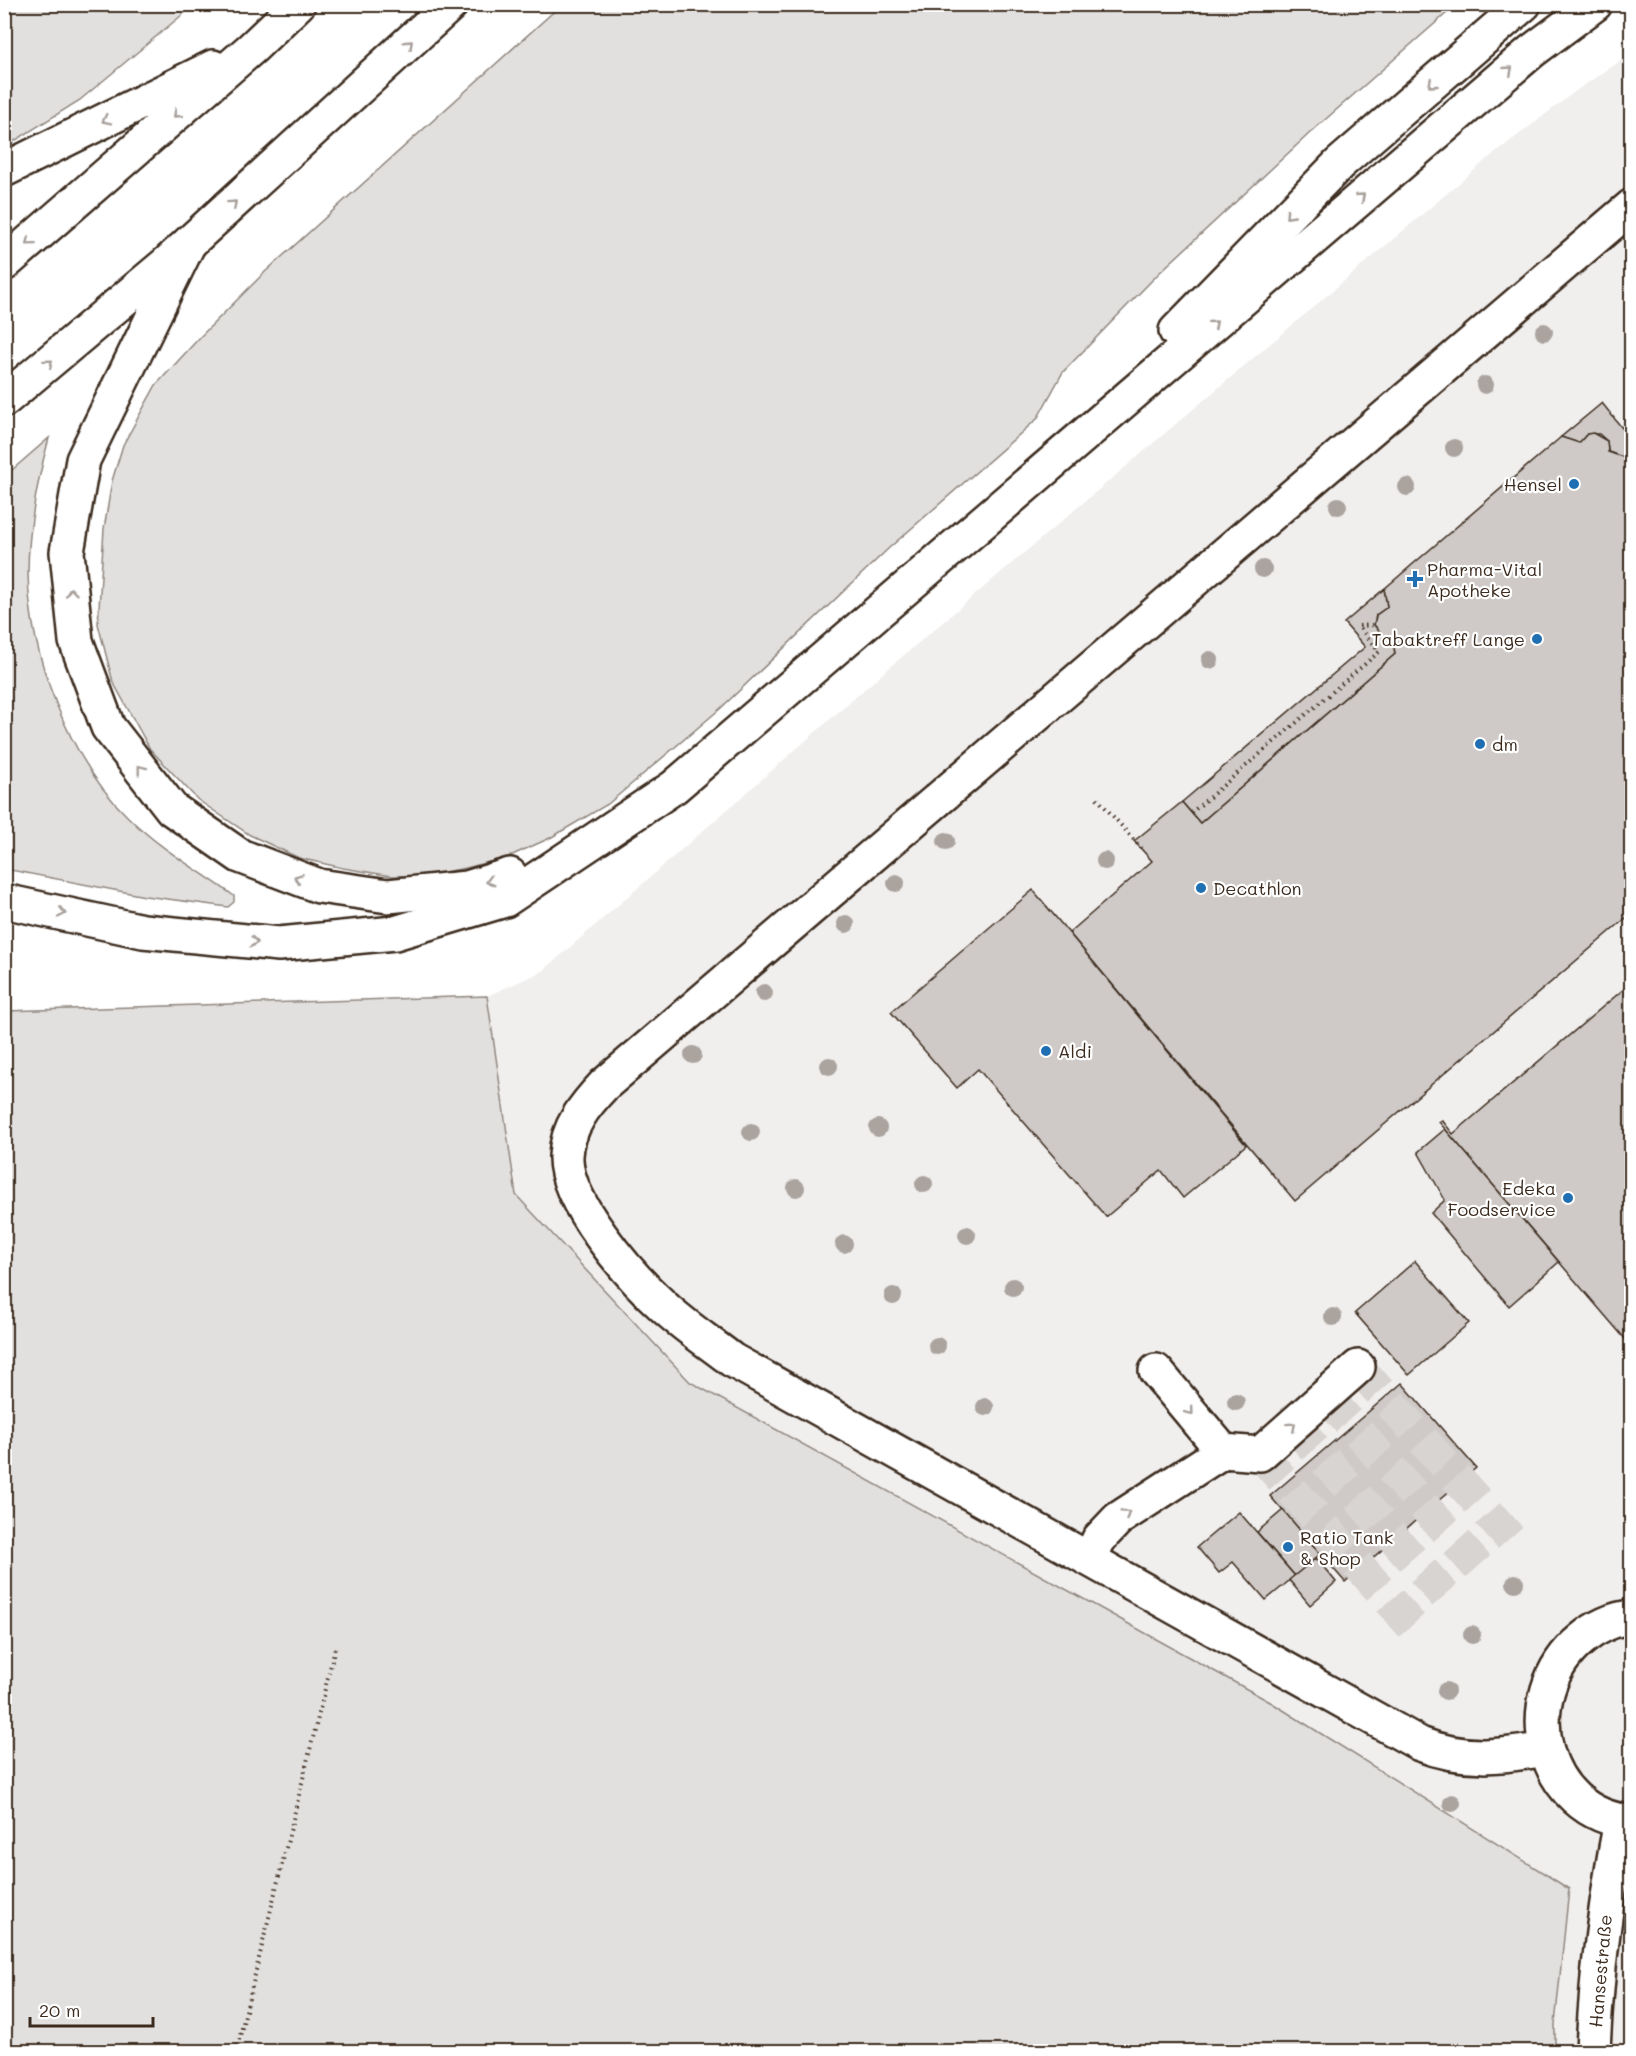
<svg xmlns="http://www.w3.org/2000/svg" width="1636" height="2056" viewBox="0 0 1636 2056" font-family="Mali,sans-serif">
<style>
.built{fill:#f1efee}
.green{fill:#e2e0de;stroke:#8e857e;stroke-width:1.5}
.building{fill:#cfcac7;stroke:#3b2a1e;stroke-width:1.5}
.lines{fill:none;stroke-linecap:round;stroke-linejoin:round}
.minor-tunnel{stroke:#d8d4d2;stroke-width:33;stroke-dasharray:33 16;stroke-linecap:butt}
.minor-casing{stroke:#3b2a1e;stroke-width:38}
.highway-casing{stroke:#3b2a1e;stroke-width:38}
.path{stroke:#3b2a1e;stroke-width:4;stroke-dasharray:1.5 4.5;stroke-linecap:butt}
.minor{stroke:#fff;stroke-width:33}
.highway{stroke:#fff;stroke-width:33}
.tree{fill:#aaa39e}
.oneway{stroke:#a79f9a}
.poi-dot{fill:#1f6fb2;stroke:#fff;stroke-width:2}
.labels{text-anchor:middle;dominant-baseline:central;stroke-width:4.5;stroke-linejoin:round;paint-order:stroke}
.poi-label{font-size:18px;fill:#3b2a1e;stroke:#fff;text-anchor:start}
.street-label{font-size:18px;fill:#3b2a1e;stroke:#fff}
</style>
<rect width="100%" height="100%" fill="#fff"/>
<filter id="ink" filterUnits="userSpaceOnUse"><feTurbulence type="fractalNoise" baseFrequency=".0167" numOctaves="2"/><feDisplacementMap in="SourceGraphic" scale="12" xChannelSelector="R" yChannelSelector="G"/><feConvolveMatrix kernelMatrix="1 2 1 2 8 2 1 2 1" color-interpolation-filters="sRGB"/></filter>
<g filter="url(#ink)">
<path class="built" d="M1631,54V2051H1555V2024L1272,1703L690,1382L516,1195L487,996L543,971L883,673L1491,156L1577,90Z"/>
<g class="green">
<path d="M5,4H194V5L80,100L5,147Z"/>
<path d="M561,5V4L1456,5L1311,132L1158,274L1063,372L1037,419L889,548L721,708L608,804L550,838L508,857L466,868L422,876H392L343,868L299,858L250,835L198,800L150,749L113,682L98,624L104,529L112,481L123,445L156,385L201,336L265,272Z"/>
<path d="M49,438C37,482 28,527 28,573C29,654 69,760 128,817C161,850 197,869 234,896V902L228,907L145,896L5,869V476Z"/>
<path d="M487,996L516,1195L690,1382L1272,1703L1569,1889L1555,2024V2051H5V1011Z"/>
</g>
<g class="building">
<path d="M1602,403L1622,428L1632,420V453L1625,458L1608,452L1607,441L1599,434H1587L1579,443L1561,437Z"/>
<path d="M1593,433L1607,441L1608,452L1625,458L1632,453V913L1295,1201L1069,933L1152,861L1134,841L1182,802L1200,823L1395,654L1392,637H1384L1374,625L1376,615L1387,607L1384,589L1561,437L1579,443L1587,434Z"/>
<path d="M1384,589L1387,607L1376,615L1374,625L1384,637H1392L1395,654L1200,823L1182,802L1365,647L1344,623Z"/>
<path d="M1033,890L1246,1145L1183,1198L1161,1170L1106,1217L978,1069L957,1088L891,1012Z"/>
<path d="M1632,982V1347L1439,1122L1442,1120L1453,1134Z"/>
<path d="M1445,1129L1559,1262L1509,1306L1431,1213L1445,1200L1418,1152Z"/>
<path d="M1415,1261L1469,1323L1409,1375L1355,1313Z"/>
<path d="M1402,1383L1476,1468L1345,1582L1270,1496Z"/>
<path d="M1283,1510L1320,1554L1295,1576L1257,1532Z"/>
<path d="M1239,1512L1295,1576L1266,1600L1233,1562L1219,1573L1197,1547Z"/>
<path d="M1316,1558L1336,1582L1310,1605L1289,1580Z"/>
</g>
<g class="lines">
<g class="minor-tunnel">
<path d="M1358,1367L1510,1538"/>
<path d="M1326,1396L1478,1567"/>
<path d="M1293,1424L1445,1596"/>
<path d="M1260,1454L1412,1626"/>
</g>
<g class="minor-casing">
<g id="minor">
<path d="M1156,1371L1223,1451"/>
<path d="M1090,1558L1099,1539L1118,1519L1223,1451L1260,1454L1358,1367"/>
<path d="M1632,1617C1614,1618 1595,1628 1582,1639C1513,1695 1540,1815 1632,1822"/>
<path d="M1545,1749C1501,1757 1463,1761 1420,1744L732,1360C709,1342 684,1326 663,1306C631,1277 564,1201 566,1156C567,1127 585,1105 604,1085L1632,206"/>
<path d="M1593,2052C1596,1973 1606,1898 1621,1821"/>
</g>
</g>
<g class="highway-casing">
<g id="highway">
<path d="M4,170L213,67"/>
<path d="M189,243L83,460L67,552L76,641L108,727L172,809L240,856L319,886L388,896L467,888L510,875"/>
<path d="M4,264L252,48L298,4"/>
<path d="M1176,331L1339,164L1524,4"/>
<path d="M4,400L166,264L451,4"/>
<path d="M4,901L143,931L279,944L395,933L505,900L674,787L1532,51L1595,4"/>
</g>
</g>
<g class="path">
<path d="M1359,626L1374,625"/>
<path d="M1097,798L1141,848"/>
<path d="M1191,813L1379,652L1358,626"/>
<path d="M236,2052L335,1648"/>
</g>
<use href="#minor" class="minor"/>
<use href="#highway" class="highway"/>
</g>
<g class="tree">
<circle cx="1544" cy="332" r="9"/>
<circle cx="1485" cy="385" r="9"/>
<circle cx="1454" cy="448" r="9"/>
<circle cx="1407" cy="487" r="9"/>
<circle cx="1338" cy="506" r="9"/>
<circle cx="1263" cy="569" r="9"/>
<circle cx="1210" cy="660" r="9"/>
<circle cx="946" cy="841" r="9"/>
<circle cx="1105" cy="861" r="9"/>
<circle cx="896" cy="883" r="9"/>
<circle cx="846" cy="924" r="9"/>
<circle cx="764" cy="993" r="9"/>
<circle cx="693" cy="1055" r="9"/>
<circle cx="829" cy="1066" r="9"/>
<circle cx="878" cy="1128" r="9"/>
<circle cx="751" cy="1132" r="9"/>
<circle cx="924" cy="1184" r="9"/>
<circle cx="796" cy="1188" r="9"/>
<circle cx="967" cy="1235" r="9"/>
<circle cx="844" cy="1244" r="9"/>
<circle cx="1013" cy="1287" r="9"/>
<circle cx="893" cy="1296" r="9"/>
<circle cx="1333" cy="1317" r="9"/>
<circle cx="937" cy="1346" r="9"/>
<circle cx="1236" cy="1402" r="9"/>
<circle cx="985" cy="1407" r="9"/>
<circle cx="1515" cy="1583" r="9"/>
<circle cx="1472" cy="1635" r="9"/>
<circle cx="1446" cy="1691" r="9"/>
<circle cx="1452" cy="1803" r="9"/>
</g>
<defs><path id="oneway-chevron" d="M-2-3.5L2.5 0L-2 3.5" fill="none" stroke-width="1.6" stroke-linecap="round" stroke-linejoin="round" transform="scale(1.5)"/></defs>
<g class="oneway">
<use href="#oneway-chevron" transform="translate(409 44) rotate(-43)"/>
<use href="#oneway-chevron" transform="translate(1509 70) rotate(-41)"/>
<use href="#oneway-chevron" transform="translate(1432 84) rotate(139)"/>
<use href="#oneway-chevron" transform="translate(177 114) rotate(139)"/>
<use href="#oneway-chevron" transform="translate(106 120) rotate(154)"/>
<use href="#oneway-chevron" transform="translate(1361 197) rotate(-41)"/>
<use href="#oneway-chevron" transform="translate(233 204) rotate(-42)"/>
<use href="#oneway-chevron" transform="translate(1289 215) rotate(134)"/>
<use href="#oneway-chevron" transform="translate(30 242) rotate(140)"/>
<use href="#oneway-chevron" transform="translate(1214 324) rotate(-41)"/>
<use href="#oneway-chevron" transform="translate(49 363) rotate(-40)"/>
<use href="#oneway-chevron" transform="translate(71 592) rotate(-96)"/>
<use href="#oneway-chevron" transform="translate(141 769) rotate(-128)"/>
<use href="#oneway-chevron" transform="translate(298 878) rotate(-159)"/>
<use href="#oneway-chevron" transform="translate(490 881) rotate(164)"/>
<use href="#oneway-chevron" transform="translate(62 913) rotate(12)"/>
<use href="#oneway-chevron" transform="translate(254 942) rotate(6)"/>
<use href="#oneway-chevron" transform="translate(1190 1411) rotate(50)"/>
<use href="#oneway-chevron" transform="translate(1292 1426) rotate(-42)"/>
<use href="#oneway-chevron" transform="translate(1126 1514) rotate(-34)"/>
</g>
</g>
<g class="poi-dot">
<circle cx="1574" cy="484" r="6"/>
<path d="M1412 570h6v6h6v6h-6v6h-6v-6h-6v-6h6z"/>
<circle cx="1537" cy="639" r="6"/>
<circle cx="1480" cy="744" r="6"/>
<circle cx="1201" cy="888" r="6"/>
<circle cx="1046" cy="1051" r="6"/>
<circle cx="1568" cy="1198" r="6"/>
<circle cx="1288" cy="1547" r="6"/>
</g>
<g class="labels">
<g class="poi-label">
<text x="1562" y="484" text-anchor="end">Hensel</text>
<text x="1427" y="569">Pharma-Vital<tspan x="1427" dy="21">Apotheke</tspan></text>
<text x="1525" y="639" text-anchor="end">Tabaktreff Lange</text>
<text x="1492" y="744">dm</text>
<text x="1213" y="888">Decathlon</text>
<text x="1058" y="1051">Aldi</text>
<text x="1556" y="1188" text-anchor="end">Edeka<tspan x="1556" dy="21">Foodservice</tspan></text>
<text x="1300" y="1537">Ratio Tank<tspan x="1300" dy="21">&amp; Shop</tspan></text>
</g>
<g class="street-label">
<text transform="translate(1600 1971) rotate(-85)">Hansestraße</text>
</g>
</g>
<rect width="1636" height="2056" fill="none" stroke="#fff" stroke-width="24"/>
<rect x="12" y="12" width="1612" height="2032" fill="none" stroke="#3b2a1e" stroke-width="2" filter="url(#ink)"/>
<path d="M30 2017v9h123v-9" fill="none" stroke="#3b2a1e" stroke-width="3"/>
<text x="39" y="2017" font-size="18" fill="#3b2a1e" stroke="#ffffff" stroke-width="4.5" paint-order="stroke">20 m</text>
</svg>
